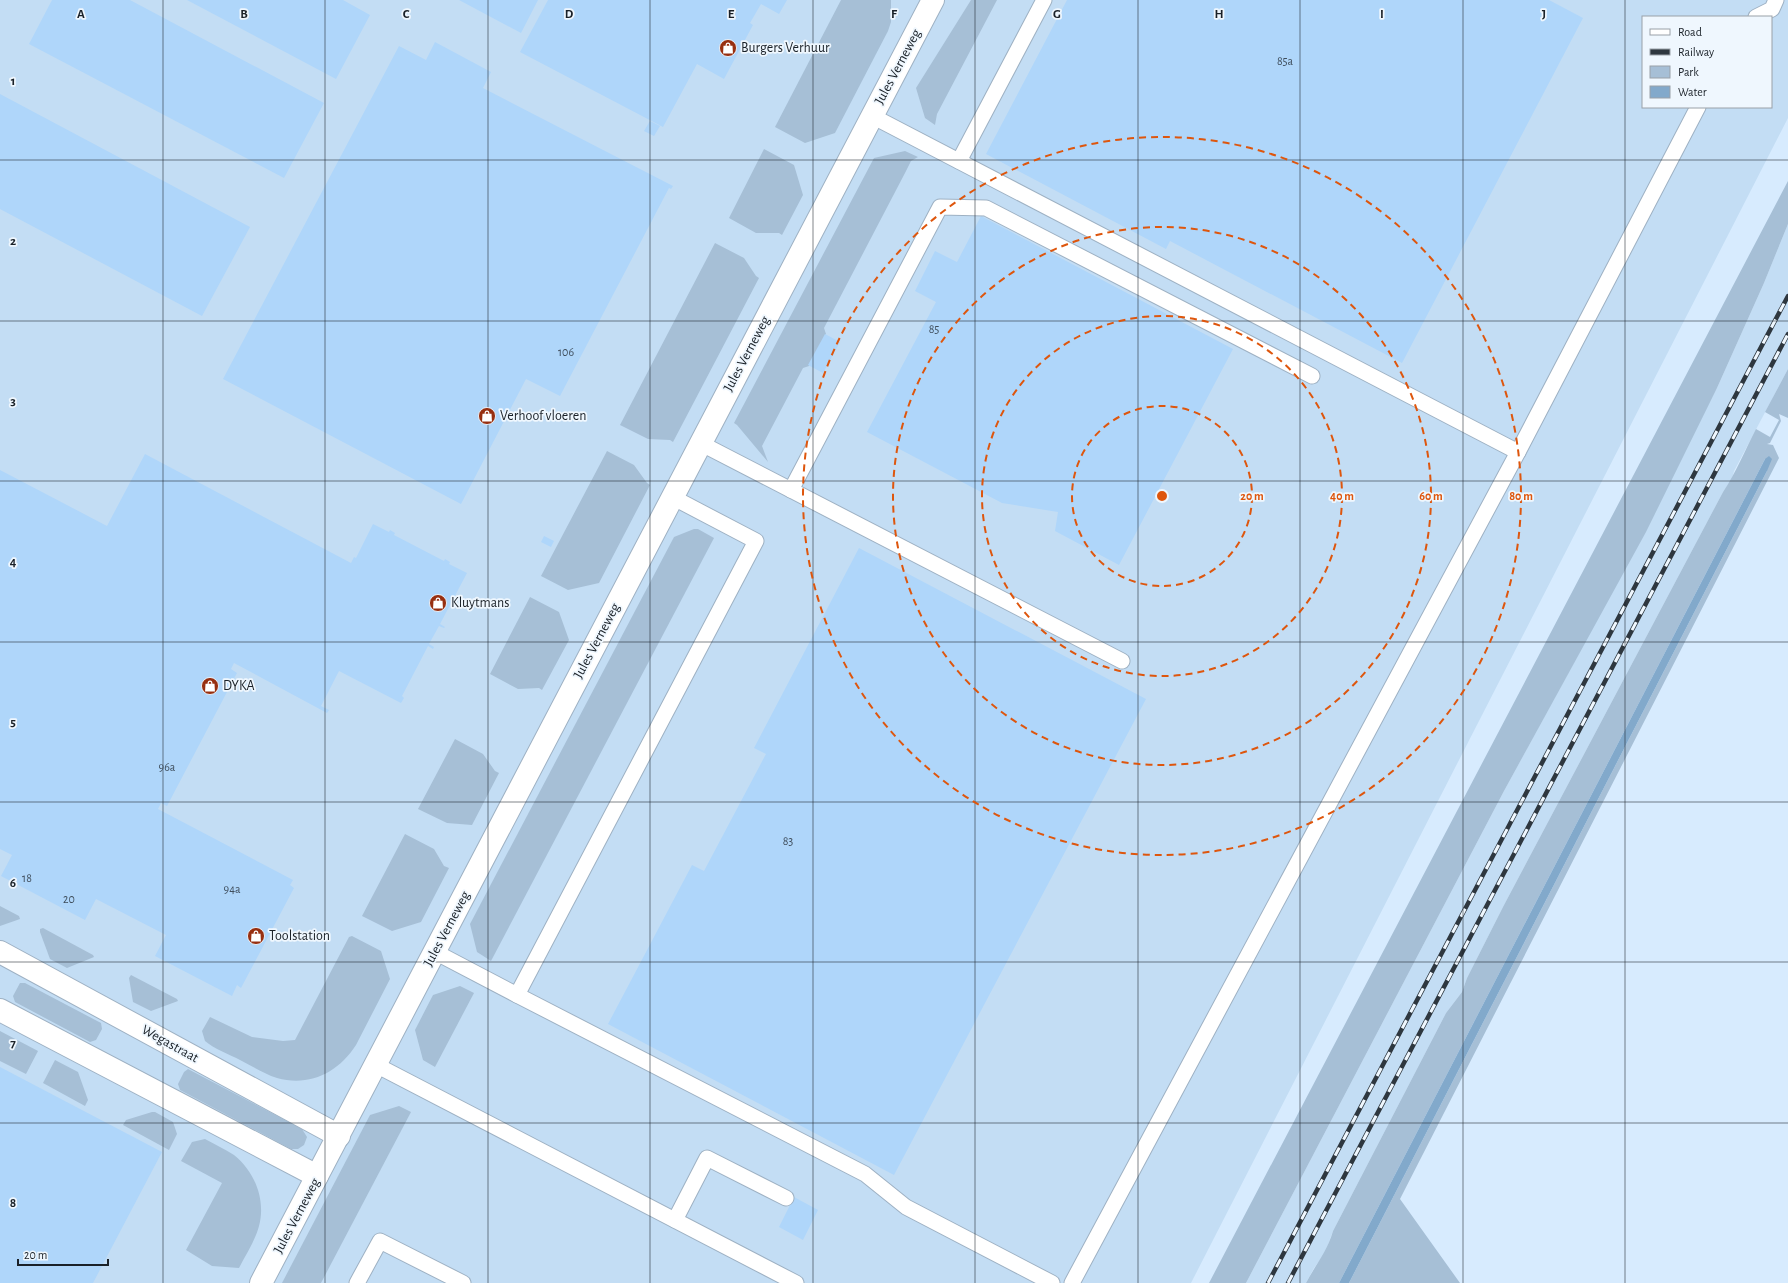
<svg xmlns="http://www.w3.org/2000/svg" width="1788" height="1283" viewBox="0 0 1788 1283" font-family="'Alegreya Sans',sans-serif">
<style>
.built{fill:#c3ddf4;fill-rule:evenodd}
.green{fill:#a6bfd6}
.water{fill:#82a9cb}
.building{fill:#afd6fa}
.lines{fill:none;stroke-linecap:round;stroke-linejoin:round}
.service-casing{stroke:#9eb1c3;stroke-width:17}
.minor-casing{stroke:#9eb1c3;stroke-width:24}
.tertiary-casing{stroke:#9eb1c3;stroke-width:24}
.service{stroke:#fff;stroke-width:15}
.minor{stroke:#fff;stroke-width:22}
.tertiary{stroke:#fff;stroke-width:22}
.rail-casing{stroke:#2e373f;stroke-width:4.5}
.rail{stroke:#eff7fe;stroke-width:3;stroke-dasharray:9;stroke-linecap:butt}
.grid{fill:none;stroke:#1a2128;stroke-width:1;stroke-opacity:0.55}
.ring{fill:none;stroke:#de560d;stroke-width:2;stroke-dasharray:7 5}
.labels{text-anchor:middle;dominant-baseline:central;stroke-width:3.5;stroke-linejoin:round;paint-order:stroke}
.number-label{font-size:12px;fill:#3f4e5c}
.poi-label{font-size:14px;fill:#1a2128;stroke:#eff7fe;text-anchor:start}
.street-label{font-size:14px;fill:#1a2128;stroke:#eff7fe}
.grid-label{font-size:13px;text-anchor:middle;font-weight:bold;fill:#1a2128;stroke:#eff7fe;stroke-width:3.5;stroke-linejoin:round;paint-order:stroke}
.centre{fill:#de560d;stroke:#eff7fe;stroke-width:2}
.ring-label{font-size:12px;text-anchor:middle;font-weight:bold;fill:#de560d;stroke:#eff7fe;stroke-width:3.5;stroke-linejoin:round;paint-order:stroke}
</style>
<rect width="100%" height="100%" fill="#d7ebfe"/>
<g class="built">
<path d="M0,0H1788V118L1191,1283H0ZM1643,17H1771V107H1643Z"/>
<path d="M1788,224V369L1734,471L1732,479L1723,492L1504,905L1467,978L1462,992L1446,1013L1333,1231L1325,1253L1314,1268L1306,1283H1246L1504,791L1577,657L1717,388L1764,283Z"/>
</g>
<g class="green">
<path d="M841,0H891V22L888,31L835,133L805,143L775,127Z"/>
<path d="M971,0H997L937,114L935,125L925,118L916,88Z"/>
<path d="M764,149L794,165L803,195L782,235L779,233H756L729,218Z"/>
<path d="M905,151L918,157L911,161L905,173L824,328L826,334L809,366L803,368L762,446L768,462L737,425L734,423L874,158Z"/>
<path d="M1788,181V224L1764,283L1717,388L1646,532L1504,791L1246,1283H1209Z"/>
<path d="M715,243L744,258L756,276L759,278L673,442L670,440L648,439L620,425Z"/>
<path d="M1788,369V418L1779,414L1781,421L1770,443L1767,444L1773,445L1779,458L1400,1199L1460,1283H1349L1767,471L1765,459L1339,1283H1306C1316,1264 1327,1252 1333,1231L1446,1013L1462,992L1467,978L1504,905L1723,492C1736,473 1745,450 1756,429L1770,437L1779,420L1765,412Z"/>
<path d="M607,451L634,465L647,483L650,485L599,583L568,590L541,576Z"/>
<path d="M694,529H698L714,538L491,961L477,952L470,924L674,537Z"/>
<path d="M530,597L559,612L569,640L542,690L539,688L518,689L490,674Z"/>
<path d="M455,739L483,754L495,771L499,773L472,825L447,823L418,809Z"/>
<path d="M405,834L434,849L444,866L449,868L421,922L392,931L362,916Z"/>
<path d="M0,906L19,916L20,919L0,926Z"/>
<path d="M43,928L93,955L94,957L67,968L50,959L40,932V929Z"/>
<path d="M352,936L381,951L390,979L356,1045C338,1073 309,1087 277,1078C264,1074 252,1066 240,1060C229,1054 214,1049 205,1041L202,1031L210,1017L252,1037L283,1041L295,1040L349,937Z"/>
<path d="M131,975L177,999L178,1001L151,1011L133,1002L129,978Z"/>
<path d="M20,983H25L101,1023L102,1029L96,1040L90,1042L15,1002L13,996Z"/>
<path d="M460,986L474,993L435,1067L423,1060L415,1030L433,995Z"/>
<path d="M0,1031L38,1051L26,1074L0,1061Z"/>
<path d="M55,1060L78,1072L88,1100L85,1106L43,1083Z"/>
<path d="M188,1069L302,1129L307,1137L304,1145L298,1149H291L180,1090L178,1084L184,1072Z"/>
<path d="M399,1106L411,1112L321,1283H282L370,1115Z"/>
<path d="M152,1112H155L173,1122L177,1134L169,1150L123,1125L126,1120Z"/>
<path d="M205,1139C214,1144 225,1149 234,1155C255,1172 266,1200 259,1226C255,1241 246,1254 239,1268L212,1266L186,1250L222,1183L181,1161L192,1142Z"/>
</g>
<path class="water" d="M1769,456L1772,459L1767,471L1349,1283H1339L1765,459Z"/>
<g class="building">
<path d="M52,0H130L324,103L284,178L29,44Z"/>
<path d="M187,0H343L370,15L336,79Z"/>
<path d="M459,0H538L521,33Z"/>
<path d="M548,0H787L779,14L761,4L750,23L753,25L724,79L697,64L663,127L520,52Z"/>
<path d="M1067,0H1549L1583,18L1402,363L1170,241L1166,249L986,154Z"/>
<path d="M435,42L491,72L483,88L673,186L671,189L669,188L560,396L526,379L461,504L223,379L399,46L426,60Z"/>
<path d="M0,94L250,227L202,316L0,209Z"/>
<path d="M650,121L660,126L654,136L644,131Z"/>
<path d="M981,216L1233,349L1119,565L1055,531L1058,512L1002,503L867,432L936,302L915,291L935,251L957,262Z"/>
<path d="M825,334L840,342L823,373L808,365Z"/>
<path d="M145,454L351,563L354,557L356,558L373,524L389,532L390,530L395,533L394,535L444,561L445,559L450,562L449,564L467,573L440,624L445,627L444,628L439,626L429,644L434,647L433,649L428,646L402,696L404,698L401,703L339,671L321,706L329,710L327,713L234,663L231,669L237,673L167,806L161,803L158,809L293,880L290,885L294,888L241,988L237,985L232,996L155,956L166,935L96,899L85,920L1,876L12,855L0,849V470L107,526Z"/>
<path d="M544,536L554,541L551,547L541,542Z"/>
<path d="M859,548L1146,699L894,1175L608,1024L692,865L704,871L766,754L754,748Z"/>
<path d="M0,1067L162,1152L93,1283H0Z"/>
<path d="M794,1197L818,1210L803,1240L779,1227Z"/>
</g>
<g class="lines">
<g class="service-casing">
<g id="service">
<path d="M1756,17L1772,9L1776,0"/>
<path d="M872,116L1518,452L1698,107"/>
<path d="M959,161L1044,0"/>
<path d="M700,443L1122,661"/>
<path d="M791,490L940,207L986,208L1312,376"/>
<path d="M435,952L517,995L756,541L672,497"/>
<path d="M517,995L865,1174L906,1207L1052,1283"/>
<path d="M376,1065L796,1283"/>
<path d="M675,1220L707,1158L786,1198"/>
<path d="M357,1283L380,1241L463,1283"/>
<path d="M1072,1283L1518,452"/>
</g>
</g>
<g class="minor-casing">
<g id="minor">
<path d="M0,952L339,1136"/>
<path d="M0,1010L317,1176"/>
</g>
</g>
<g class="tertiary-casing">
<path id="tertiary" d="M261,1283L933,0"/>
</g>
<use href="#service" class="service"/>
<use href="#minor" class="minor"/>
<use href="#tertiary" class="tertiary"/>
<g class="rail-casing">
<g id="rail">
<path d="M1268,1283L1788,296"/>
<path d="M1288,1283L1788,334"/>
</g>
</g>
<use href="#rail" class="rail"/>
</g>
<path class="grid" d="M163,0V1283M325,0V1283M488,0V1283M650,0V1283M813,0V1283M975,0V1283M1138,0V1283M1300,0V1283M1463,0V1283M1625,0V1283M0,160H1788M0,321H1788M0,481H1788M0,642H1788M0,802H1788M0,962H1788M0,1123H1788"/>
<g class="ring">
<circle cx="1162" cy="496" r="90"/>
<circle cx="1162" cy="496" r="180"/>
<circle cx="1162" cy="496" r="269"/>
<circle cx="1162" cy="496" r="359"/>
</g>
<defs>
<g id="shop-disc" transform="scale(0.9)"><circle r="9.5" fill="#972f10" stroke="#eff7fe"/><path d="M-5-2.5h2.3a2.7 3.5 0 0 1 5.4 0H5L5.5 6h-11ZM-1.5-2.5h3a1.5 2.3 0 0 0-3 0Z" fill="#fff"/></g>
</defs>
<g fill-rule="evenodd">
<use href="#shop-disc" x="728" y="48"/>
<use href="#shop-disc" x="487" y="416"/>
<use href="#shop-disc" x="438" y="603"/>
<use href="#shop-disc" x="210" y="686"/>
<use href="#shop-disc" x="256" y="936"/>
</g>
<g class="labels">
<g class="number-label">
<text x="1285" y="61">85a</text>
<text x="934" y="329">85</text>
<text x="566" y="352">106</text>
<text x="167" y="767">96a</text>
<text x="788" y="841">83</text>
<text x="27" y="878">18</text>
<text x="232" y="889">94a</text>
<text x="69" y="899">20</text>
</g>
<g class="poi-label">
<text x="741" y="48">Burgers Verhuur</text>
<text x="500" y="416">Verhoof vloeren</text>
<text x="451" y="603">Kluytmans</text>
<text x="223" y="686">DYKA</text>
<text x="269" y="936">Toolstation</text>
</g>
<g class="street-label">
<text transform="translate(898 67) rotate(-62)">Jules Verneweg</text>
<text transform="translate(747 354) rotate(-62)">Jules Verneweg</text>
<text transform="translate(597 641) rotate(-62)">Jules Verneweg</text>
<text transform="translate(447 929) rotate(-62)">Jules Verneweg</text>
<text transform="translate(170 1044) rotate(29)">Wegastraat</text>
<text transform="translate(297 1216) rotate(-62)">Jules Verneweg</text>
</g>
</g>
<g class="grid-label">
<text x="81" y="18">A</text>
<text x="244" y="18">B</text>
<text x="406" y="18">C</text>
<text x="569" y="18">D</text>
<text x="731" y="18">E</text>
<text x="894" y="18">F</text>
<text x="1057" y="18">G</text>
<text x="1219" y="18">H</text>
<text x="1382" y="18">I</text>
<text x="1544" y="18">J</text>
<text x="13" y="85">1</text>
<text x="13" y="245">2</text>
<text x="13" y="405">3</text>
<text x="13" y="566">4</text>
<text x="13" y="726">5</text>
<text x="13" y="887">6</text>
<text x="13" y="1047">7</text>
<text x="13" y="1207">8</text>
</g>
<circle cx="1162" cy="496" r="6" class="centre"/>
<g class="ring-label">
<text x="1252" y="500">20 m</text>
<text x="1342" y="500">40 m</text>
<text x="1431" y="500">60 m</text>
<text x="1521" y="500">80 m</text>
</g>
<rect x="1642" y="16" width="130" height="92" fill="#eff7fe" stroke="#9aa1a8"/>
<rect x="1650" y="29" width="20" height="6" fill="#ffffff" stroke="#9aa1a8"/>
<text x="1678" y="36" font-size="12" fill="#1a2128">Road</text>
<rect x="1650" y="49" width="20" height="6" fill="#2e373f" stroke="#9aa1a8"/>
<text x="1678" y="56" font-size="12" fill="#1a2128">Railway</text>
<rect x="1650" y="66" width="20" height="12" fill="#a6bfd6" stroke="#9aa1a8"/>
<text x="1678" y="76" font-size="12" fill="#1a2128">Park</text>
<rect x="1650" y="86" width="20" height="12" fill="#82a9cb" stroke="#9aa1a8"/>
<text x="1678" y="96" font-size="12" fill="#1a2128">Water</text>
<path d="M18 1259v6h90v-6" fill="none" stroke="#1a2128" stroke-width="2"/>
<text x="24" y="1259" font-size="12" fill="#1a2128" stroke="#eff7fe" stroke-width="3" paint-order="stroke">20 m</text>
</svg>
